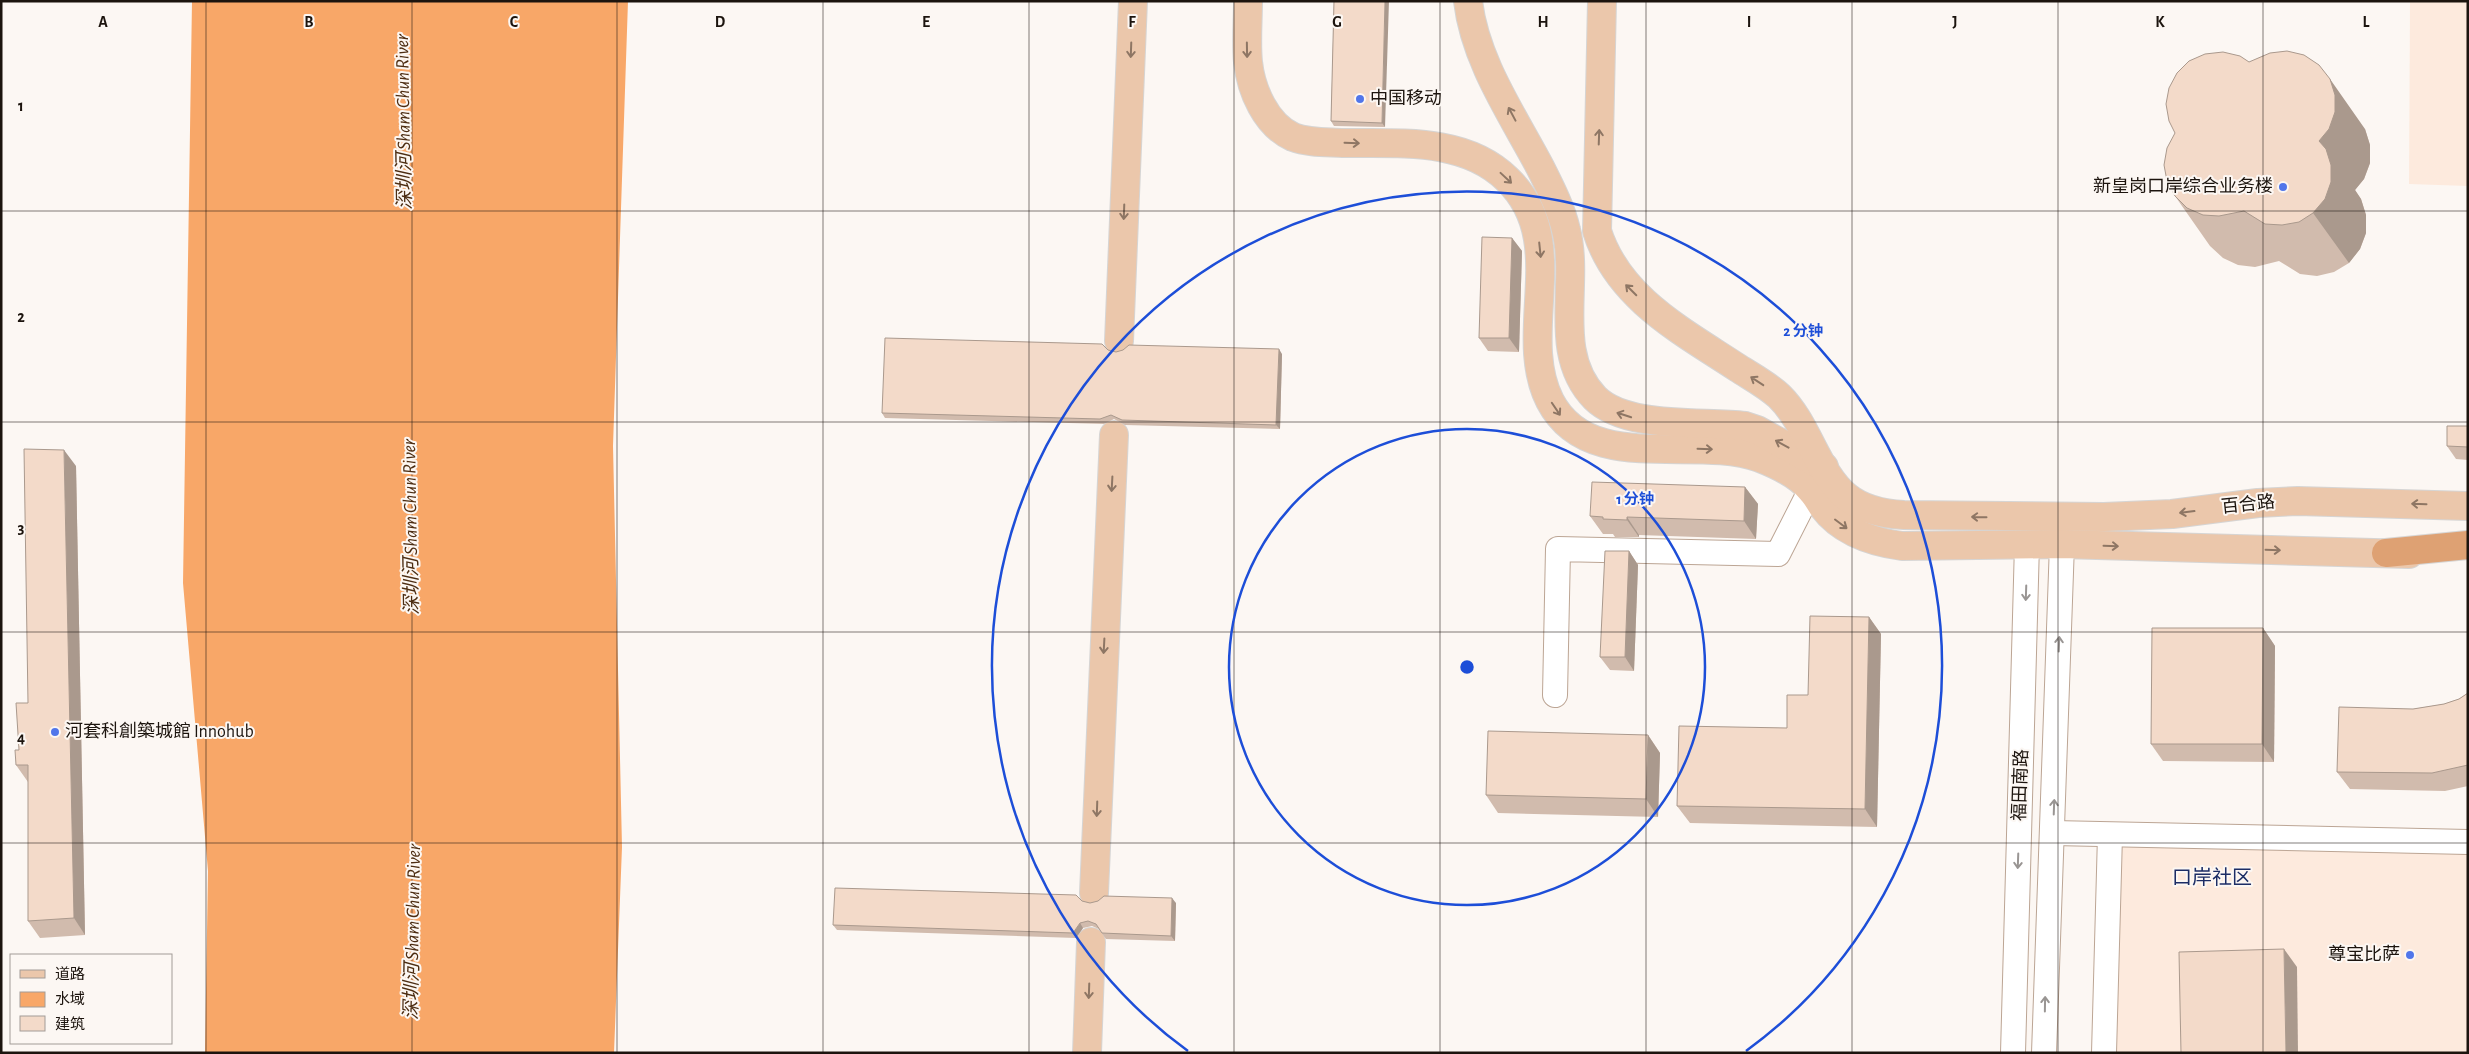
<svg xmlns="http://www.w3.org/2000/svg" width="2469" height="1054" viewBox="0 0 2469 1054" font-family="'Alegreya Sans','Noto Sans SC',sans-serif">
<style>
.built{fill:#fdeadd}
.water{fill:#f8a768}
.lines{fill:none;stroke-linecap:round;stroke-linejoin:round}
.minor-casing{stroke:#bca594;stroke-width:26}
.major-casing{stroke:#d6d5d4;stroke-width:30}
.highway-casing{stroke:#d6d5d4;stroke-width:30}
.minor{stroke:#fff;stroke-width:24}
.major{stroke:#ebc7ab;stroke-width:28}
.highway{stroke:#dea173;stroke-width:28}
.wall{fill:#d1bbad}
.shaded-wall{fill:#aa998d}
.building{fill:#f3dac9;stroke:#aa998d}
.oneway{stroke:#8e7664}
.oneway2{stroke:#999593}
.grid{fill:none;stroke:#1c140e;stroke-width:1;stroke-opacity:0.55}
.ring{fill:none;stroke:#1d4ed8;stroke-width:2.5}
.poi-dot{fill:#5176ea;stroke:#fcf7f3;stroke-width:2}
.labels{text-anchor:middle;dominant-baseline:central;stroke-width:4;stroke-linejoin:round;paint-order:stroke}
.poi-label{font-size:18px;fill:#1c140e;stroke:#fcf7f3;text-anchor:start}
.street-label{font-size:18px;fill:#1c140e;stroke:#fcf7f3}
.water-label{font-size:19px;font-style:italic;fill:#4d2d12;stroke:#fcf7f3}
.quarter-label{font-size:20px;fill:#1c2d65;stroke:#fcf7f3}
.grid-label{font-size:16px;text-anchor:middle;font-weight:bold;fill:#1c140e;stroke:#fcf7f3;stroke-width:4;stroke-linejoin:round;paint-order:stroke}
.centre{fill:#1d4ed8;stroke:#fcf7f3;stroke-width:2.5}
.ring-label{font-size:15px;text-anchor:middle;font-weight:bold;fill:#1d4ed8;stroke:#fcf7f3;stroke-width:4;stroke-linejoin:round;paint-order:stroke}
</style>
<rect width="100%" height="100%" fill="#fcf7f3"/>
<g class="built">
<path d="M2410,1H2468V186L2409,184Z"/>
<path d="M2110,835L2468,842V1053H2104Z"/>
</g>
<path class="water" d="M192,1H628L613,446L622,847L614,1053H205L208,871L183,583Z"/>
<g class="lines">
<g class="minor-casing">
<g id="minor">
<path d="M1555,695L1558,549L1778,554L1811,489"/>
<path d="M2053,833L2468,842"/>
<path d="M2013,1053L2027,544"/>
<path d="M2044,1053L2062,544"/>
<path d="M2104,1053L2110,835"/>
</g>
</g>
<g class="major-casing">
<g id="major">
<path d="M1248,1C1248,21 1246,42 1248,62C1251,90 1266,125 1293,137C1309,143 1327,142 1343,143C1399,144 1464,137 1507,179C1572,241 1515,332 1550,401C1589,476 1694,434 1760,458C1778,465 1799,475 1811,490C1816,495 1819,501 1823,507C1842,532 1872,542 1902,546L2062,544L2409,554"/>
<path d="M1468,1C1475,61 1512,114 1540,167C1550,187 1561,208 1566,230C1580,284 1551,353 1595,398C1626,429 1702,421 1745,426L1757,430L1824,467"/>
<path d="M1602,1L1597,231C1618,298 1682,331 1738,368C1752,377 1767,385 1779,396C1808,424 1817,473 1847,497C1863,510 1884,514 1904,515L2104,517L2172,514L2258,503L2298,501L2468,506"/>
<path d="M1119,341L1133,1"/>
<path d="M1094,893L1114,435"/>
<path d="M1087,1053L1091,942"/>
</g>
</g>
<g class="highway-casing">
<path id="highway" d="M2386,553L2468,545"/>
</g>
<use href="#minor" class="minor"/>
<use href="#major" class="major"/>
<use href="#highway" class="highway"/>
</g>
<g class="wall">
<path d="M1334,1L1385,127L1334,126L1331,121Z"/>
<path d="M2365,129L2370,145V163L2364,179L2355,190L2361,199L2366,215V233L2360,249L2349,263L2334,272L2317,276L2300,274L2279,261L2255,267L2238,265L2223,258L2210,246L2175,196Z"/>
<path d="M1512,238L1522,251L1519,352L1488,351L1479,338Z"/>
<path d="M1108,350L1116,352L1282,354L1280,429L1125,425L1114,419L1104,424L885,418L882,413Z"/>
<path d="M2468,426V460L2456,459L2447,446Z"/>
<path d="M76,466L85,935L40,938L28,921V782L16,765Z"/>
<path d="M1745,487L1758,504L1756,539L1639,535V537H1615L1613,534H1603L1590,516Z"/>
<path d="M1629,551L1638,565L1634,671L1610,670L1600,657Z"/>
<path d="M1869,617L1881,634L1877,827L1690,823L1677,806L1787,728L1808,695Z"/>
<path d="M2263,628L2275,646L2274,762L2163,761L2151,744Z"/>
<path d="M2468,693V786L2445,791L2350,789L2337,772L2413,709L2444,704L2459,699Z"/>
<path d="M1648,735L1660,753L1658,817L1498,813L1486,795Z"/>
<path d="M1082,901L1090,903H1176L1175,941L1106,939L1099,929L1092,926L1083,928L1076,938L837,930L833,925Z"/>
</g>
<g class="shaded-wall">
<path d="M1385,1H1389L1385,127L1382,123Z"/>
<path d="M2330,79L2365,129L2370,145V163L2364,179L2355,190L2361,199L2366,215V233L2360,249L2349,263L2313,213L2319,141Z"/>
<path d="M1512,238L1522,251L1519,352L1509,338Z"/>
<path d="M1279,349L1282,354L1280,429L1276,425Z"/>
<path d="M64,450L76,466L85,935L74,918Z"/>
<path d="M1745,487L1758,504L1756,539L1744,521Z"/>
<path d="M1627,517L1639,535V537L1627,520Z"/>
<path d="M1629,551L1638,565L1634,671L1625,657Z"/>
<path d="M1869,617L1881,634L1877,827L1865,809Z"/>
<path d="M2263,628L2275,646L2274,762L2262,744Z"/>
<path d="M1648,735L1660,753L1658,817L1646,799Z"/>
<path d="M1172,898L1176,903L1175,941L1171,936Z"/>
<path d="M1080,923L1083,928L1076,938L1073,933Z"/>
<path d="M2284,949L2297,967L2298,1053H2286Z"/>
</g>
<g class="building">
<path d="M1334,1H1385L1382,123L1331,121Z"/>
<path d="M2287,51L2304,55L2319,65L2330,79L2335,95V112L2329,129L2319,141L2326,149L2331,165V182L2325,199L2313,213L2299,222L2282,225L2265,224L2244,211L2219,216L2203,215L2187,208L2175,196L2167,181L2164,165L2167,148L2175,133L2169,121L2166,104L2169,88L2177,73L2189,61L2205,54L2223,52L2240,56L2249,62L2270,53Z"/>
<path d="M1482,237L1512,238L1509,338H1479Z"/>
<path d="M885,338L1102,344L1108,350L1116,352L1123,350L1129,345L1279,349L1276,425L1122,420L1111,415L1100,419L882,413Z"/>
<path d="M2447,426H2468V447L2447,446Z"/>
<path d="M24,449L64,450L74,918L28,921V765H16L15,750H19L16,703H28Z"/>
<path d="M1592,482L1745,487L1744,521L1627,517V520L1603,519V517L1590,516Z"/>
<path d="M1605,551H1629L1625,657H1600Z"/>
<path d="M1810,616L1869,617L1865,809L1677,806L1679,726L1787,728V695H1808Z"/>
<path d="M2152,628H2263L2262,744H2151Z"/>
<path d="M2468,693V765L2432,773L2337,772L2339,707L2413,709L2444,704L2459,699Z"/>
<path d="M1488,731L1648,735L1646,799L1486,795Z"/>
<path d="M835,888L1076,895L1082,901L1090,903L1098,901L1104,896L1172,898L1171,936L1102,933L1096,924L1088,921L1080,923L1073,933L833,925Z"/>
<path d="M2284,949L2286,1053H2181L2179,952Z"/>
</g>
<defs><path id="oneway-shaft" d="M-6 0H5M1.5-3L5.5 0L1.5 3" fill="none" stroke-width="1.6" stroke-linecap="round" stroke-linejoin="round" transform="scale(1.25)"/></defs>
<g class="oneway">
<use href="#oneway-shaft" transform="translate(1131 50) rotate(92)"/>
<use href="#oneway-shaft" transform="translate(1247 50) rotate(89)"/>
<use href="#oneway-shaft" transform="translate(1512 114) rotate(-118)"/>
<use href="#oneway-shaft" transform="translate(1599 137) rotate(-88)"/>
<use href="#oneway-shaft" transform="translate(1352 143) rotate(2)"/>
<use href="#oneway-shaft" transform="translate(1506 178) rotate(43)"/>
<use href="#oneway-shaft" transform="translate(1124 212) rotate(92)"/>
<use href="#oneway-shaft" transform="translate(1540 250) rotate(84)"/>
<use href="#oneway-shaft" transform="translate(1631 290) rotate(-135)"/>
<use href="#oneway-shaft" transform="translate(1757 381) rotate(-147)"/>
<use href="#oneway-shaft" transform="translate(1556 409) rotate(56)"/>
<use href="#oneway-shaft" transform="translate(1624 415) rotate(-162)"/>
<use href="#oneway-shaft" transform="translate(1782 444) rotate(-151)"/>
<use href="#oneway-shaft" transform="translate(1705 449) rotate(2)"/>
<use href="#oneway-shaft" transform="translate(1112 484) rotate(93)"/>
<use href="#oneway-shaft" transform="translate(2419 504) rotate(-178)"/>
<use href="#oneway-shaft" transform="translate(2187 512) rotate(173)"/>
<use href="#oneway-shaft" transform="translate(1979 517) rotate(-179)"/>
<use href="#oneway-shaft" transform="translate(1841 524) rotate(37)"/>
<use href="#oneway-shaft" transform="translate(2111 546) rotate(2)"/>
<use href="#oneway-shaft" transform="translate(2273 550) rotate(2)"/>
<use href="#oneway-shaft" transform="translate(1104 646) rotate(93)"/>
<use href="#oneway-shaft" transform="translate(1097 809) rotate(92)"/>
<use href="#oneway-shaft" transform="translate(1089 991) rotate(92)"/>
</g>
<g class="oneway2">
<use href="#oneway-shaft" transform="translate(2026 593) rotate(92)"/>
<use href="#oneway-shaft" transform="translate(2059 644) rotate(-88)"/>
<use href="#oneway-shaft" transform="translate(2054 807) rotate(-88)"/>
<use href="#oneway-shaft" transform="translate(2018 861) rotate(92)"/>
<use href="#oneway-shaft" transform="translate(2045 1004) rotate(-89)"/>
</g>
<path class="grid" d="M206,1V1053M412,1V1053M617,1V1053M823,1V1053M1029,1V1053M1234,1V1053M1440,1V1053M1646,1V1053M1852,1V1053M2058,1V1053M2263,1V1053M1,211H2468M1,422H2468M1,632H2468M1,843H2468"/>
<g class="ring">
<circle cx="1467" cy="667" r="238"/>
<path d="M1188 1051A475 475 0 1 1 1746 1051"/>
</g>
<g class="poi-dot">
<circle cx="1360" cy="99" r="5"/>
<circle cx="2283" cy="187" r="5"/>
<circle cx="55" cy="732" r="5"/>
<circle cx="2410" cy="955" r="5"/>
</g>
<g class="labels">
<g class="poi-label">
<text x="1370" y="99">中国移动</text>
<text x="2273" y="187" text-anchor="end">新皇岗口岸综合业务楼</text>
<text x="65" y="732">河套科創築城館 Innohub</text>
<text x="2400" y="955" text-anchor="end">尊宝比萨</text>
</g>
<g class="street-label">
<text transform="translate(2248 505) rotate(-6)">百合路</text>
<text transform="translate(2021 785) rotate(-88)">福田南路</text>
</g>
<g class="water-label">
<text transform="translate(404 122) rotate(-91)">深圳河 Sham Chun River</text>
<text transform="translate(411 527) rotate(-91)">深圳河 Sham Chun River</text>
<text transform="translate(413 932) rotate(-89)">深圳河 Sham Chun River</text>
</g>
<g class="quarter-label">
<text x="2212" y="878">口岸社区</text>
</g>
</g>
<g class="grid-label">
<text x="103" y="27">A</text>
<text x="309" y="27">B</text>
<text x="514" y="27">C</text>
<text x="720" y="27">D</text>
<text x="926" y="27">E</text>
<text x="1132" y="27">F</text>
<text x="1337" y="27">G</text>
<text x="1543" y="27">H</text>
<text x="1749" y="27">I</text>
<text x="1955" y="27">J</text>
<text x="2160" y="27">K</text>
<text x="2366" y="27">L</text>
<text x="21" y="111">1</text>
<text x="21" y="322">2</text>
<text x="21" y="533">3</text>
<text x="21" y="743">4</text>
</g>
<circle cx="1467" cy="667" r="8" class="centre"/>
<g class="ring-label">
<text x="1803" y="336">2 分钟</text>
<text x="1635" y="504">1 分钟</text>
</g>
<rect width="2469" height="1054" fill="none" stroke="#1c140e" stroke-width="5"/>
<rect x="10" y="954" width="162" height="90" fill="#fcf7f3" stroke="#a29c97"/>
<rect x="20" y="970" width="25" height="8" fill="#ebc7ab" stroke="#a29c97"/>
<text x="55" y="979" font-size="15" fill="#1c140e">道路</text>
<rect x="20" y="992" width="25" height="15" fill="#f8a768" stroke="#a29c97"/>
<text x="55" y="1004" font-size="15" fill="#1c140e">水域</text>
<rect x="20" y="1016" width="25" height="15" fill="#f3dac9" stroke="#a29c97"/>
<text x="55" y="1029" font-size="15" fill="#1c140e">建筑</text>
</svg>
